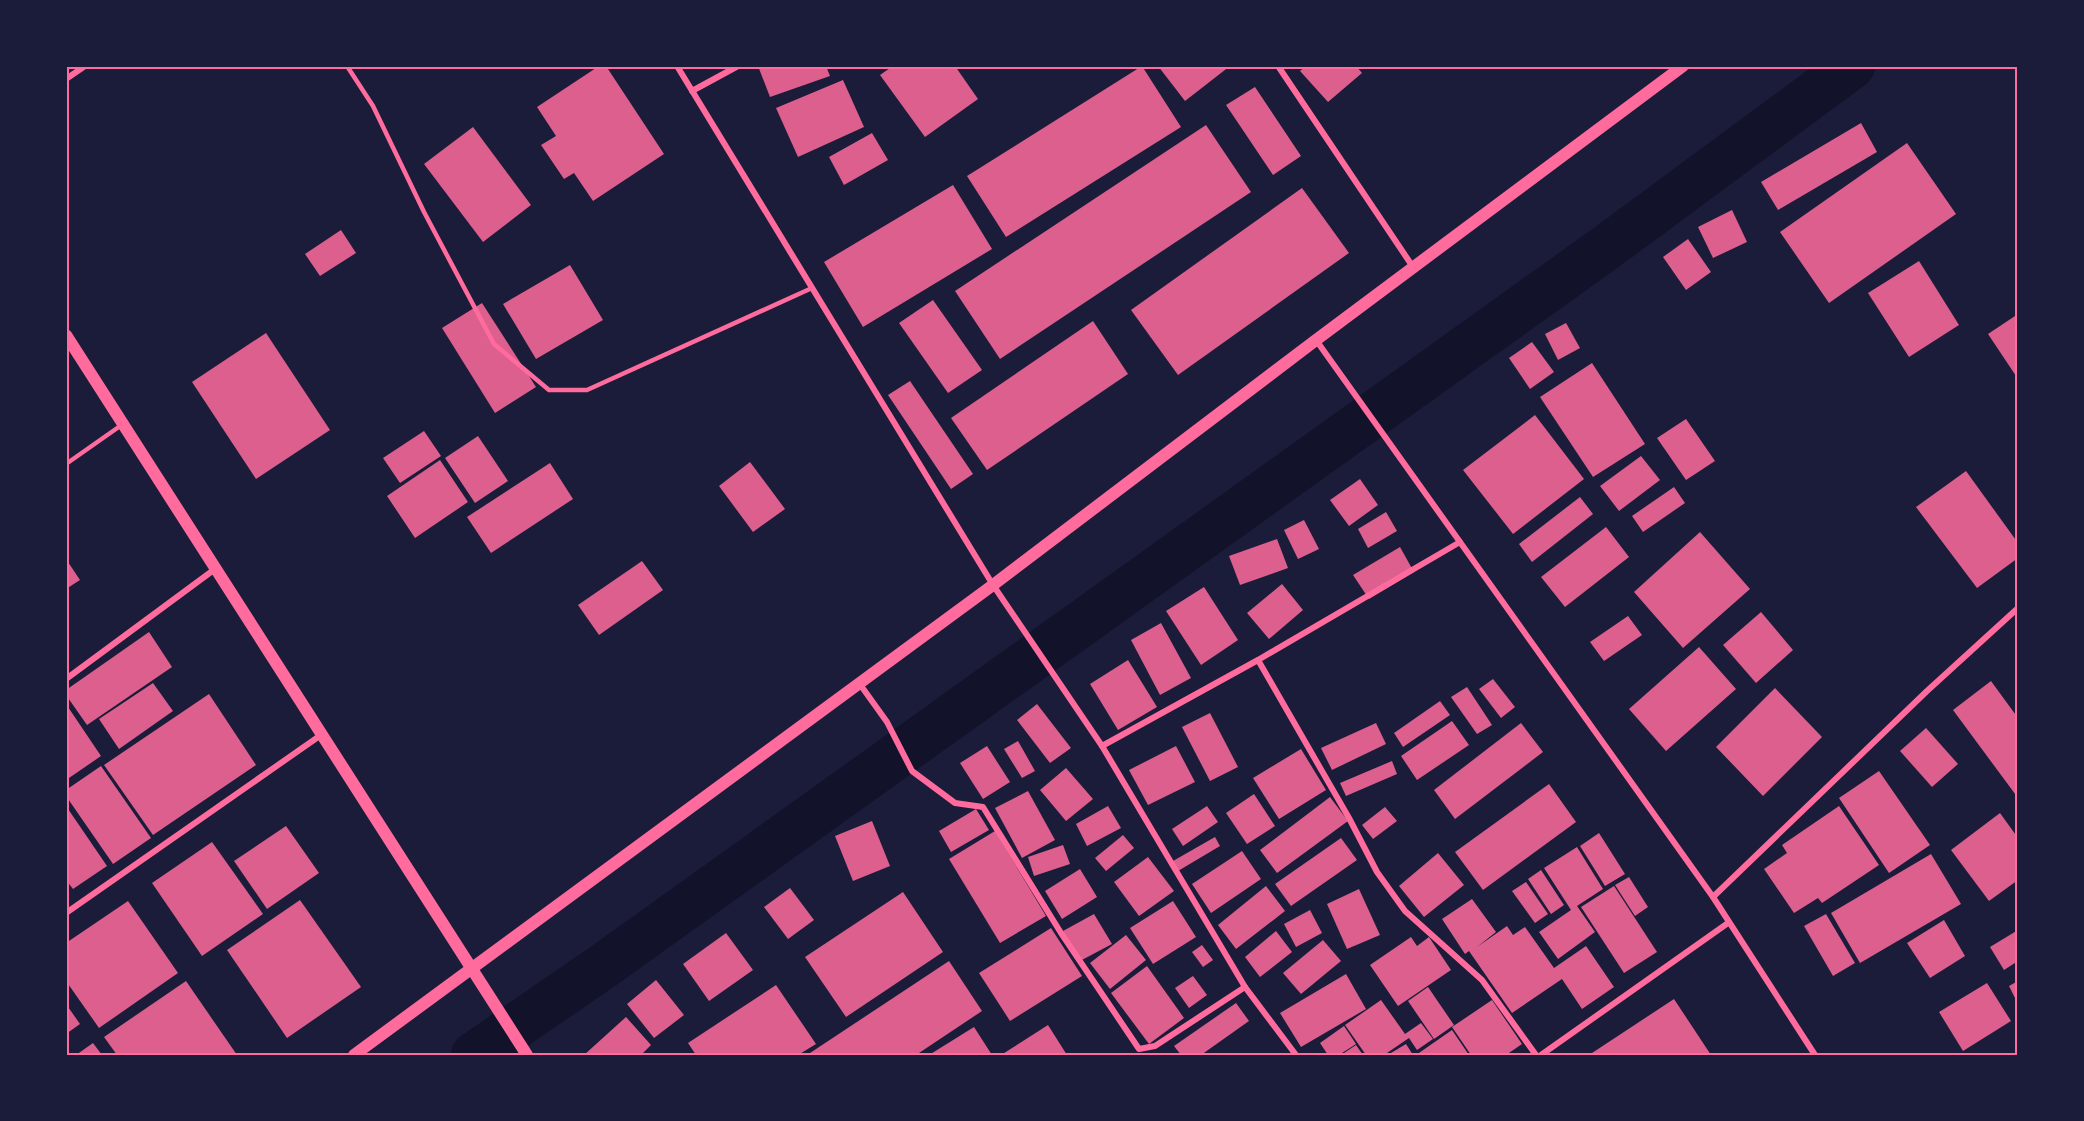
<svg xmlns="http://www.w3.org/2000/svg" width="2084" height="1121" viewBox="0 0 2084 1121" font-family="Signika,sans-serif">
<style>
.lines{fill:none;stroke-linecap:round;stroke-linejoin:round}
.canal{stroke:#12122b;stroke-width:46}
.building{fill:#dd5f8e}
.service{stroke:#ff6b9d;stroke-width:4.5}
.minor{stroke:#ff6b9d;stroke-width:6}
.secondary{stroke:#ff6b9d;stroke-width:12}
.neatline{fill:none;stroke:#ff6b9d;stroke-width:2}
</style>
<rect width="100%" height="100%" fill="#1b1b3a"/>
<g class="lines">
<path class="canal" d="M474,1055L602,967L1611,244L1852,66"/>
</g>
<g class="building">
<path d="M599,66H606L664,154L593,201L574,173L564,179L541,145L556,136L537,107Z"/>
<path d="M758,66H826L830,76L770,97Z"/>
<path d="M893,66H955L978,99L925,137L880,75Z"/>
<path d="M1142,66L1181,127L1006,237L967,176Z"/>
<path d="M1158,66H1230L1185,101Z"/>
<path d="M1306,66H1356L1362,73L1328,102L1300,71Z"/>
<path d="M843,80L864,127L798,157L776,108Z"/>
<path d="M1255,87L1301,156L1273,175L1226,105Z"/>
<path d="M1861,123L1877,152L1778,210L1761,182Z"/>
<path d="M1206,125L1251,192L1000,359L955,291Z"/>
<path d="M473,127L531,205L483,242L424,164Z"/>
<path d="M872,133L888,160L844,185L829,157Z"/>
<path d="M1907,143L1956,214L1829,303L1780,232Z"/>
<path d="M953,185L992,249L863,327L824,262Z"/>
<path d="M1302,188L1349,253L1178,375L1131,310Z"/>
<path d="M1732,210L1747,242L1713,258L1698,227Z"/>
<path d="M341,230L356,253L320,276L305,254Z"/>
<path d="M1688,239L1711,272L1686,290L1663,257Z"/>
<path d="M1919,261L1959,325L1909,357L1868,293Z"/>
<path d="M570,265L603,320L536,359L503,304Z"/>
<path d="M933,300L982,370L948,393L899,323Z"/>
<path d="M482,303L536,387L495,413L442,328Z"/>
<path d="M2018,314V379L1988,334Z"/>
<path d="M1093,321L1128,374L987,470L951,418Z"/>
<path d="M1566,323L1580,348L1558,360L1545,334Z"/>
<path d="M266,333L330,430L256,479L192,382Z"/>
<path d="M1532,342L1554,372L1530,389L1509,358Z"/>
<path d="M1592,363L1645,444L1593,477L1540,397Z"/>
<path d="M910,381L973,474L951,489L888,395Z"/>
<path d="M1535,415L1584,479L1513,534L1463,470Z"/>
<path d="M1686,419L1715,461L1686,480L1657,438Z"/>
<path d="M424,431L441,456L400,483L383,458Z"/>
<path d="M478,436L508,481L475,503L445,458Z"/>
<path d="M1641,456L1660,480L1619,511L1600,486Z"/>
<path d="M440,460L468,502L415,538L387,496Z"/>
<path d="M750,462L785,509L753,532L719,486Z"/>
<path d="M550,463L573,499L491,553L467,517Z"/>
<path d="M1966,471L2018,543V558L1977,588L1916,507Z"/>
<path d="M1360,479L1378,505L1349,526L1330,500Z"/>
<path d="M1674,487L1685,503L1643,532L1632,516Z"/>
<path d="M1580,497L1593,514L1532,562L1519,544Z"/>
<path d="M1386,512L1397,531L1368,548L1358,529Z"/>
<path d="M1304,520L1319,549L1298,559L1284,530Z"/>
<path d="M1606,527L1629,557L1565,607L1541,577Z"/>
<path d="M1700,532L1750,589L1683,648L1634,592Z"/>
<path d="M1277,539L1288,568L1240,585L1229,556Z"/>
<path d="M1400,547L1414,572L1369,599L1353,575Z"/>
<path d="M66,559L80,580L66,589Z"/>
<path d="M642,561L663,590L599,635L578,605Z"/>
<path d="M1282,584L1303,610L1269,639L1247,613Z"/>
<path d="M1204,587L1238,640L1201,665L1166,611Z"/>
<path d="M1761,612L1793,650L1756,683L1723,645Z"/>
<path d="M1628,616L1642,635L1604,661L1590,642Z"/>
<path d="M1161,623L1191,678L1160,695L1131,640Z"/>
<path d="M149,632L172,667L87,725L66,695V690Z"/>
<path d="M1699,647L1736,689L1666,751L1629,709Z"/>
<path d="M1128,660L1157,707L1118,730L1090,684Z"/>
<path d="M1493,679L1515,707L1501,718L1479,689Z"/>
<path d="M1991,681L2018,718V798L1953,710Z"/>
<path d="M153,683L173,711L119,749L99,719Z"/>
<path d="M1467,687L1492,725L1477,734L1451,697Z"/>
<path d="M1775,688L1822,737L1763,796L1716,747Z"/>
<path d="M209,694L256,765L153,835L104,765Z"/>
<path d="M1440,701L1450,715L1403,747L1394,733Z"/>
<path d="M66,704L101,756L69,778L66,773Z"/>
<path d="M1037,704L1071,748L1050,763L1017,720Z"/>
<path d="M1210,713L1238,767L1210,781L1182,727Z"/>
<path d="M1452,721L1469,745L1417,780L1401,756Z"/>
<path d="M1376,723L1386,744L1332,770L1321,748Z"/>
<path d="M1521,723L1543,752L1455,819L1434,790Z"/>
<path d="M1926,728L1958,764L1932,787L1900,751Z"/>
<path d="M1018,741L1035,771L1022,778L1004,749Z"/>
<path d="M987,746L1010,782L983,799L960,763Z"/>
<path d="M1176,746L1195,782L1148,805L1129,770Z"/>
<path d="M1301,749L1326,790L1279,819L1253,778Z"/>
<path d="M1392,761L1397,774L1346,796L1340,783Z"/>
<path d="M101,766L151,838L113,864L66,796V790Z"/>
<path d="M1066,768L1093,799L1066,821L1040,790Z"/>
<path d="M1879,771L1930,845L1889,873L1839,798Z"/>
<path d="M1549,784L1576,822L1483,890L1455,852Z"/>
<path d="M1028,791L1055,840L1022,858L995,808Z"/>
<path d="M1254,794L1275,826L1247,844L1226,813Z"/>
<path d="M1330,797L1348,821L1277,873L1260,850Z"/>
<path d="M66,806L107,866L73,889L66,880Z"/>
<path d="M1108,806L1121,828L1087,846L1076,824Z"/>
<path d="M1207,806L1218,822L1183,846L1172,829Z"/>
<path d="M1839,806L1879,865L1822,903L1818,898L1794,913L1764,869L1787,853L1782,845Z"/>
<path d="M1385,807L1397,821L1373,839L1362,825Z"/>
<path d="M976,809L989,830L951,852L939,831Z"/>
<path d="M2000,813L2018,838V880L1989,901L1951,850Z"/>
<path d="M872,821L890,866L853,881L835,836Z"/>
<path d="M286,826L319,873L267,909L234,861Z"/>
<path d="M995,831L1046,916L1000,943L949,859Z"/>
<path d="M1599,833L1625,874L1605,886L1580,846Z"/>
<path d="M1123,835L1134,848L1106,871L1095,858Z"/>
<path d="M1215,837L1220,846L1178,871L1173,861Z"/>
<path d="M1341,838L1357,860L1291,906L1275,884Z"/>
<path d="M212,842L263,914L202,956L152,883Z"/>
<path d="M1063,845L1070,864L1034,876L1028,857Z"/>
<path d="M1577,847L1603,889L1577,906L1595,932L1558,959L1539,932L1571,910L1544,868Z"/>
<path d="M1242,851L1261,879L1211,913L1192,884Z"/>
<path d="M1438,853L1464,885L1424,917L1399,886Z"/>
<path d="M1931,854L1961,904L1860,963L1831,913Z"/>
<path d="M1148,857L1174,891L1139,916L1114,882Z"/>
<path d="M1080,869L1097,897L1062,919L1045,891Z"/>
<path d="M1541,870L1564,905L1551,914L1528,879Z"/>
<path d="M1629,877L1648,907L1635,916L1615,885Z"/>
<path d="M1526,882L1548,914L1535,923L1512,891Z"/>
<path d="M1266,886L1285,911L1236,949L1218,925Z"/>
<path d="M1614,886L1657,952L1624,973L1581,907Z"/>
<path d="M790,888L814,920L788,939L764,907Z"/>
<path d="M1359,889L1380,935L1347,949L1327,904Z"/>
<path d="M903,892L943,952L846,1017L805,957Z"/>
<path d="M1472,899L1496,932L1477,947L1507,926L1513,935L1525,927L1554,968L1586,946L1614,987L1582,1009L1562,979L1512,1013L1469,951L1465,954L1442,919Z"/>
<path d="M300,900L361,987L287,1038L227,950Z"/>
<path d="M128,901L178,973L99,1028L66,981V943Z"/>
<path d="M1173,901L1196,937L1153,964L1130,928Z"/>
<path d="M1310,910L1322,933L1296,947L1284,924Z"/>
<path d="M1094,914L1112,944L1080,961L1063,931Z"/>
<path d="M1826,914L1855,963L1833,976L1804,926Z"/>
<path d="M1944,920L1965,956L1930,978L1907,943Z"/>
<path d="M1051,928L1082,976L1010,1021L979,973Z"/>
<path d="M2018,930V961L2004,970L1990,947Z"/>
<path d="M1276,931L1292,952L1260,977L1245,957Z"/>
<path d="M726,933L753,970L709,1001L683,964Z"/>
<path d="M1126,935L1146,960L1110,989L1090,963Z"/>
<path d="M1411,937L1417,946L1429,937L1451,970L1398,1006L1370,965Z"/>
<path d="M1323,940L1341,961L1301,994L1283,973Z"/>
<path d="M1202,945L1213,960L1203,967L1192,952Z"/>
<path d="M949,961L982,1011L916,1055H807Z"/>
<path d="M1147,966L1184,1018L1149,1044L1111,993Z"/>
<path d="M1346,974L1366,1009L1301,1047L1280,1013Z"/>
<path d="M1193,976L1207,995L1189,1008L1175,988Z"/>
<path d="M656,980L684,1015L654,1038L627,1004Z"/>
<path d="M186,981L237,1055H117L104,1037Z"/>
<path d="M2018,981V1004L2009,986Z"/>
<path d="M1987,983L2011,1021L1963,1051L1939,1012Z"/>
<path d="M776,985L816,1044L798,1055H696L688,1043Z"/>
<path d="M1428,987L1454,1025L1434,1039L1408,1001Z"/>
<path d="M1674,999L1711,1055H1589Z"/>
<path d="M1381,1000L1405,1034L1421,1023L1433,1039L1417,1050L1409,1038L1384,1055H1366L1345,1025Z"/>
<path d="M1492,1000L1522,1044L1506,1055H1471L1452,1027Z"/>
<path d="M1236,1003L1249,1021L1201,1055H1181L1174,1046Z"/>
<path d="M66,1004L80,1024L66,1034Z"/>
<path d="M626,1017L651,1045L641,1055H584Z"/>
<path d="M1048,1025L1067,1055H1001Z"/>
<path d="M1344,1026L1356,1044L1339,1055H1328L1320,1043Z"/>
<path d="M974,1027L992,1055H929Z"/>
<path d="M1452,1030L1469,1055H1416Z"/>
<path d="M93,1043L102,1055H76Z"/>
<path d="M1406,1044L1413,1055H1388L1391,1053Z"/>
<path d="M1356,1045L1363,1055H1341Z"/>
</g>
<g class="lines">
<g class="service">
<path d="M347,66L373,106L424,212L494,344L549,390H587L812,288"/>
<path d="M66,464L123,424"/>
</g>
<g class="minor">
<path d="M677,66L993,585L1102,746L1245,987L1296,1055"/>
<path d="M1278,66L1413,267"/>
<path d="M66,79L85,66"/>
<path d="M692,91L738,66"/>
<path d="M1316,340L1713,897L1815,1055"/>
<path d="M1258,660L1349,818L1377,872L1405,911L1482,980L1536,1055"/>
<path d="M66,679L215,569"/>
<path d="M859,683L887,722L912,771L955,803L983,807L1061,933L1139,1049L1155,1046L1245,987"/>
<path d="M1102,746L1258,660L1460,542"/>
<path d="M1713,897L1927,691L2018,608"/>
<path d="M66,913L321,735"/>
<path d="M1541,1055L1728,923"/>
</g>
<g class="secondary">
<path d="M66,335L527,1055"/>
<path d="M354,1055L993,585L1316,340L1683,66"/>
</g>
</g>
<rect width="2084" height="1121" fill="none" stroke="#1b1b3a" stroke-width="135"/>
<rect x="68" y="68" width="1948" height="986" class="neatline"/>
</svg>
